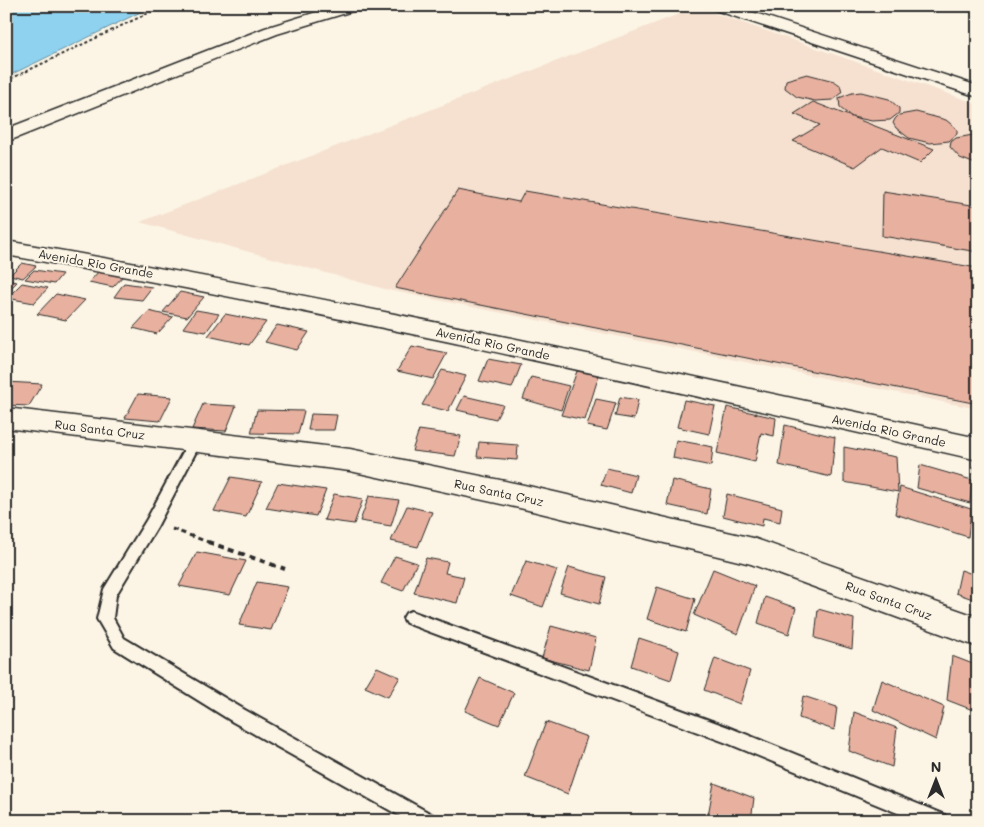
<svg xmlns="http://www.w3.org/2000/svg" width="984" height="827" viewBox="0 0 984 827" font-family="Mali,sans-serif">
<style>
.built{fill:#f6e1d0}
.water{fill:#8ed2f0;stroke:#668fa1}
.building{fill:#e8b19f;stroke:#2b2b2b}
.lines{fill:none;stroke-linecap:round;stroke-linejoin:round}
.lane-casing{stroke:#2b2b2b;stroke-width:4}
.secondary-casing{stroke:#2b2b2b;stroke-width:3}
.path-far2{stroke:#2b2b2b;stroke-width:2;stroke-dasharray:3 2.5;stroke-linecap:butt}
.path-far1{stroke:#2b2b2b;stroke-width:3;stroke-dasharray:5 4;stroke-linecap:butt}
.path{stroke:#2b2b2b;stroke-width:4;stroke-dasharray:6 5;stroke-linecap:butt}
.lane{fill:#fcf5e5;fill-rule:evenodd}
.secondary{fill:#fcf5e5;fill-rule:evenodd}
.labels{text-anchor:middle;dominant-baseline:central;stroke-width:4;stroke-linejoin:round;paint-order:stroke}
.street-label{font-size:12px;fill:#2b2b2b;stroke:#fcf5e5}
</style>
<rect width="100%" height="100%" fill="#fcf5e5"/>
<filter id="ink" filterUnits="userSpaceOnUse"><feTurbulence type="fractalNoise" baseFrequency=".02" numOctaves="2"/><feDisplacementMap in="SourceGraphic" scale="10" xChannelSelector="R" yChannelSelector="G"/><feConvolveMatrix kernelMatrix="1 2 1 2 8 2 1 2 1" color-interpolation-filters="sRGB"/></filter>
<g filter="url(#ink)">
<path class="built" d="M697,7L978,104V409L388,290L140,222Z"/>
<path class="water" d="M6,6H153L6,77Z"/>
<g class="building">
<path d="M807,74L834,81L840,85L842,93L833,100L815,101L797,97L785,88L786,80Z"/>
<path d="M861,92L889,99L899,108V113L890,120L872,121L852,117L840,108L839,98L852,93Z"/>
<path d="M813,102L934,149L920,163L882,147L855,167L793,141L820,125L794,114Z"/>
<path d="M916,112L946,120L957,129V134L949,141L930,143L909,138L896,128L893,123L895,119L899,115Z"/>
<path d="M973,135H978V165L960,158L950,147L951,142L956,138Z"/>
<path d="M458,190L519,202L525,191L978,268V404L395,288Z"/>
<path d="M883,191L978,206V252L882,236Z"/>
<path d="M22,263L36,266L23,278L10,275Z"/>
<path d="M34,270L62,274L54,284L25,279Z"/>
<path d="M100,270L124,275L113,287L89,282Z"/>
<path d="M6,280L17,282L6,293Z"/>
<path d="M22,283L48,288L34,303L7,298Z"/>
<path d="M124,283L152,287L142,300L114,297Z"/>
<path d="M180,292L204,297L187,317L163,312Z"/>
<path d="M56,294L85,300L66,320L37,314Z"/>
<path d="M196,310L219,314L206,332L183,328Z"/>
<path d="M149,311L173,317L157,334L133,328Z"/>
<path d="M225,314L266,322L249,345L208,336Z"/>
<path d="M277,325L309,332L297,350L265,342Z"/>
<path d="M412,346L447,353L433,379L397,371Z"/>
<path d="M488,359L521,365L512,388L479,381Z"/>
<path d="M442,370L466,376L448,411L422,405Z"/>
<path d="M577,371L599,375L585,420L561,415Z"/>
<path d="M531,377L569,386L561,410L523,399Z"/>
<path d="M6,382L42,384L29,406L6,405Z"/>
<path d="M138,394L172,397L160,421L125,418Z"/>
<path d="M464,396L503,405L496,419L457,410Z"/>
<path d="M620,397L638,400L634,419L615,416Z"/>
<path d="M596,399L616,403L607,430L587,426Z"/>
<path d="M684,400L715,406L709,434L677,427Z"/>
<path d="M203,404L236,406L226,431L192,429Z"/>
<path d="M727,407L776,418L774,436L761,433L755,462L717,453Z"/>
<path d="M257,410L304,411L298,434L251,433Z"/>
<path d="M311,414L337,415L334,430H308Z"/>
<path d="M785,425L835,437L831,477L779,465Z"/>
<path d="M419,430L461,436L455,456L412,451Z"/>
<path d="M676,440L713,447L711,466L673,458Z"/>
<path d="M479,442L518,445L517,460L477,457Z"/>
<path d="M844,447L896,457L898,492L844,482Z"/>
<path d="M920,465L972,480L970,503L917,488Z"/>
<path d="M974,466L978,467V492H976Z"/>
<path d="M607,468L636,475L631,493L601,485Z"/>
<path d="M231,477L262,482L246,517L214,511Z"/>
<path d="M672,480L711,489L707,514L667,505Z"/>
<path d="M278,483L326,490L316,516L266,508Z"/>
<path d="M900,487L971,509L968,537L895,514Z"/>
<path d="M334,494L363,499L354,524L324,520Z"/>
<path d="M727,494L782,508L780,522L763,518L762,526L723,516Z"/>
<path d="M369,496L399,500L391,526L360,521Z"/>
<path d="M976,502H978V541L971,539Z"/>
<path d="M407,506L432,512L418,547L391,541Z"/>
<path d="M197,552L246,561L230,595L179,586Z"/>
<path d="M395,556L417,563L403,591L381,583Z"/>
<path d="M426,558L448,562L445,573L464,577L457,603L414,593Z"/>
<path d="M526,561L557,570L543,607L511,596Z"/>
<path d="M569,567L606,577L599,604L560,593Z"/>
<path d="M713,569L755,586L738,634L694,615Z"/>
<path d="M961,570L978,576V601L956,593Z"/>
<path d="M257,582L288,587L271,630L239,625Z"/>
<path d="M657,587L695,599L686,632L647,619Z"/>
<path d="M765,597L796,608L789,634L758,623Z"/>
<path d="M818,609L854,619L852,649L815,638Z"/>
<path d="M551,626L596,638L589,670L542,658Z"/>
<path d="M639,638L679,651L671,680L631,666Z"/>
<path d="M952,656L978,666V712L947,700Z"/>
<path d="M715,658L750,671L740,704L704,690Z"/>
<path d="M377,667L400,677L388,697L365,687Z"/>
<path d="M480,678L514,693L499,725L465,711Z"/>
<path d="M882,680L944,707L936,740L873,710Z"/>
<path d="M803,696L837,707L834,730L799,718Z"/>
<path d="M854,712L897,728L892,767L849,751Z"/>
<path d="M546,722L587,737L568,794L525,777Z"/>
<path d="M714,783L754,798L751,821H707Z"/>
</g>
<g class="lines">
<g class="lane-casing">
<g id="lane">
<path d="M196,435L201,437L202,440L157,527L116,595L113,618L124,638L245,710L433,815L436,821H409L233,722L114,648L100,624L97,619L104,589L147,519L191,437Z"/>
<path d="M411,611L728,727L945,815L948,821H917L727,743L406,623L403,618L406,613Z"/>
</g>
</g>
<g class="secondary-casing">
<g id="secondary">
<path d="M336,6H361L359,9L277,34L6,142V129L265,28Z"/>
<path d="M710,6H734L978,86V97L712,9Z"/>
<path d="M6,241C332,296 655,369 978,438V460C655,387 333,312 6,255Z"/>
<path d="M6,408L350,449L524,485L753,538L978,617V647L751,564L524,509L350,471L6,428Z"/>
</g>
</g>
<path class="path-far2" d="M6,81L163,6"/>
<path class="path-far1" d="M172,529L211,543"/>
<path class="path" d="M208,542L285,569"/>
<use href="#lane" class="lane"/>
<use href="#secondary" class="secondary"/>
</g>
</g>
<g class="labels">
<g class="street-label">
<text transform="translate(96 263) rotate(10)">Avenida Rio Grande</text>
<text transform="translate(493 343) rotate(12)">Avenida Rio Grande</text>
<text transform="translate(100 429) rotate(7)">Rua Santa Cruz</text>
<text transform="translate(889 430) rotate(12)">Avenida Rio Grande</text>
<text transform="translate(499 492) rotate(12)">Rua Santa Cruz</text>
<text transform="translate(889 600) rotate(20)">Rua Santa Cruz</text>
</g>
</g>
<rect width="984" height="827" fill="none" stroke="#fcf5e5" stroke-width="25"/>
<rect x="12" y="12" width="959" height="802" fill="none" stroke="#2b2b2b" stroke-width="2" filter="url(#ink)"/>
<g transform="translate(936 780)" stroke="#fcf5e5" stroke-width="4" paint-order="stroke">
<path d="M0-4L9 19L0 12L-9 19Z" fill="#2b2b2b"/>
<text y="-8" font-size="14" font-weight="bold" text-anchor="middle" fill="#2b2b2b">N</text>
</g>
</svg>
